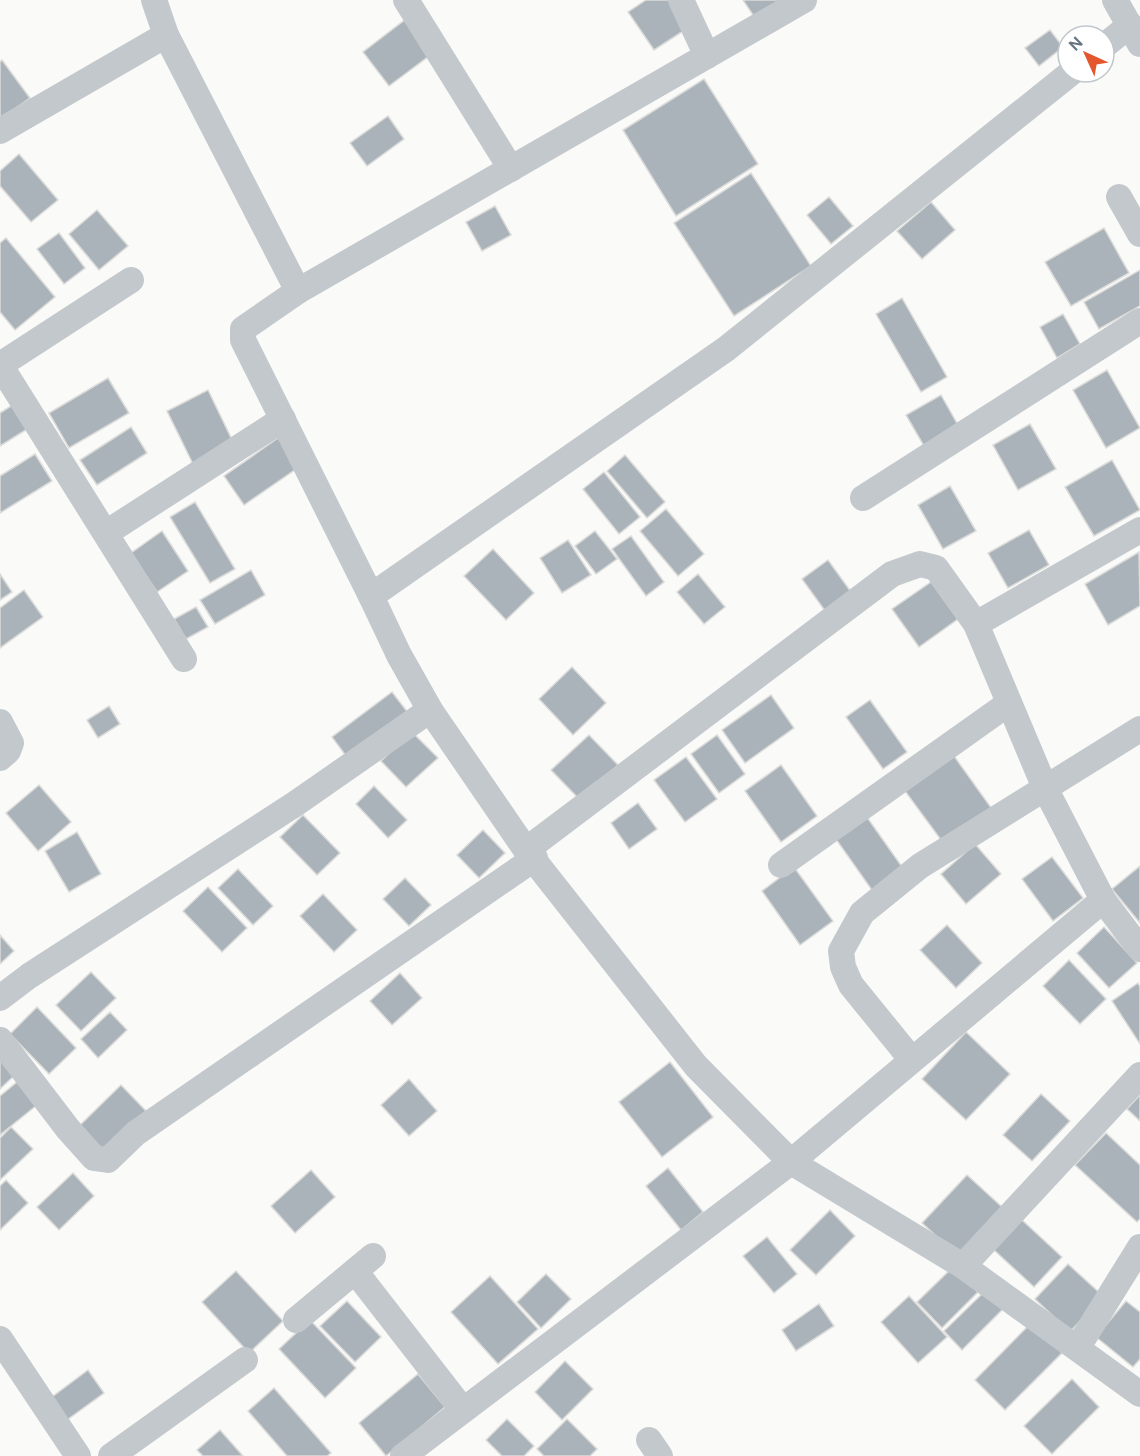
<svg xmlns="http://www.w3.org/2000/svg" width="1140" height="1456" viewBox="0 0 1140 1456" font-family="'DM Sans',sans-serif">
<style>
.building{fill:#aab3b9;stroke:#dcdcda;stroke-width:1.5}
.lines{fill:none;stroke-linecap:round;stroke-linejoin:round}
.street{stroke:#c3c8cc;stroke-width:26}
</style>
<rect width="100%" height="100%" fill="#fafaf8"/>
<g class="building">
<path d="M646,0H669L688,28L654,50L628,12Z"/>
<path d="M743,0H782L755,18Z"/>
<path d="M406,19L433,53L389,86L363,52Z"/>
<path d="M1050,30L1063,47L1039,66L1025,48Z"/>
<path d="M2,60L30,98L0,119V62Z"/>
<path d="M704,79L758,164L676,216L623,130Z"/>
<path d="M388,116L404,139L367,166L350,143Z"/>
<path d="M19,154L58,200L31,222L0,186V171Z"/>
<path d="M751,173L811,266L734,316L674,223Z"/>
<path d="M829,197L853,226L831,244L807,215Z"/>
<path d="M931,202L955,230L922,259L897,231Z"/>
<path d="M495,206L511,235L482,251L466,222Z"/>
<path d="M97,210L128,246L99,270L69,234Z"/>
<path d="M1104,228L1129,273L1071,306L1045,262Z"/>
<path d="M59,233L85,268L64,284L37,249Z"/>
<path d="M6,238L55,297L15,330L0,312V243Z"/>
<path d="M1140,270V306L1099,329L1084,302Z"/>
<path d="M902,298L947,377L921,392L876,314Z"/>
<path d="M1063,314L1080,344L1057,358L1040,327Z"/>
<path d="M1107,370L1140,428L1106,448L1073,390Z"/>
<path d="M108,378L129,413L69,448L49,413Z"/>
<path d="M208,390L235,446L194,466L167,411Z"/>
<path d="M941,395L963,434L928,453L906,415Z"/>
<path d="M14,404L29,428L0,446V413Z"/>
<path d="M1030,424L1056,469L1018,490L993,445Z"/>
<path d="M131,427L147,453L97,485L80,460Z"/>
<path d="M278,438L299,467L244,505L224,476Z"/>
<path d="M35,454L52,481L0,513V476Z"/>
<path d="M625,455L665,502L647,518L607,471Z"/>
<path d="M1112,460L1140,510L1094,536L1065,487Z"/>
<path d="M604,472L640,517L619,534L583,489Z"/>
<path d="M950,486L976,531L943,549L918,505Z"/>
<path d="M195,502L235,569L210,583L170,517Z"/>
<path d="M666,509L704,554L678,576L640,531Z"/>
<path d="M1029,530L1049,565L1008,588L988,553Z"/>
<path d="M162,531L188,571L157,592L131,553Z"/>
<path d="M595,531L617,559L596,574L575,546Z"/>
<path d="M631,536L664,582L646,596L612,549Z"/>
<path d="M568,540L591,575L562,593L540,558Z"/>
<path d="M493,549L534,593L506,620L464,576Z"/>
<path d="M1139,552L1140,606L1108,625L1085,584Z"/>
<path d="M828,560L854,596L828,615L802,579Z"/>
<path d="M251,570L265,595L215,624L200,600Z"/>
<path d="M0,574L12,592L0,600Z"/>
<path d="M698,574L725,607L704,624L677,592Z"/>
<path d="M931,582L958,619L919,647L892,609Z"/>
<path d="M24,590L43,617L0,648V608Z"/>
<path d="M196,607L208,627L186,639L174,619Z"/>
<path d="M572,667L606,703L573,735L539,699Z"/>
<path d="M392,692L409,714L349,760L332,737Z"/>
<path d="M771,695L794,728L745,763L722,730Z"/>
<path d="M870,700L907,752L883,769L846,717Z"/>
<path d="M109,706L120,724L98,738L87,720Z"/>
<path d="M412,732L438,758L406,787L381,761Z"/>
<path d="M589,735L618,765L581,801L551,770Z"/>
<path d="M717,735L745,774L719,793L691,754Z"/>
<path d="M954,756L992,809L944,844L905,791Z"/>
<path d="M686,757L717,799L685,822L654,780Z"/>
<path d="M781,765L817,816L781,842L745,791Z"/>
<path d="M39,785L71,822L38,851L6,813Z"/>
<path d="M374,786L407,820L388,838L356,804Z"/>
<path d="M638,803L657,829L629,849L611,823Z"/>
<path d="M864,813L905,871L874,893L833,835Z"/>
<path d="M303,815L340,853L317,875L280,837Z"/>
<path d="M483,830L505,853L479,878L457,855Z"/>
<path d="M77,832L101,874L69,892L45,851Z"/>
<path d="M975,844L1001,874L966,904L941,874Z"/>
<path d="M1052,857L1083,898L1053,921L1022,879Z"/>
<path d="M1140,866V923L1112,889Z"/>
<path d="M794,867L833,921L800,945L762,891Z"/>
<path d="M238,869L273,906L253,925L218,888Z"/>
<path d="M405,878L431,905L409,926L383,899Z"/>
<path d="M208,887L247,928L222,952L183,911Z"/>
<path d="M323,894L357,930L334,952L300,916Z"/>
<path d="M947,925L982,963L956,988L920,950Z"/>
<path d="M1104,927L1137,963L1109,988L1077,953Z"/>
<path d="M0,935L14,951L0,964Z"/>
<path d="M1069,960L1106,999L1080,1024L1043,986Z"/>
<path d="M91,972L116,998L81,1031L56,1005Z"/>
<path d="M400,973L422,998L392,1025L370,1001Z"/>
<path d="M1138,983L1140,987V1044L1112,1001Z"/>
<path d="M37,1007L76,1048L49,1074L10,1034Z"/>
<path d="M110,1012L127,1030L98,1058L81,1039Z"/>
<path d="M966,1032L1010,1074L966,1120L922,1079Z"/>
<path d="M0,1052L18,1072L0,1089Z"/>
<path d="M670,1062L713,1117L662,1157L619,1102Z"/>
<path d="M409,1079L437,1111L409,1136L381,1105Z"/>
<path d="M17,1082L37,1105L0,1135V1096Z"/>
<path d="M121,1085L146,1111L98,1157L73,1132Z"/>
<path d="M1041,1094L1070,1121L1032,1161L1003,1135Z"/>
<path d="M1140,1095V1121L1127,1109Z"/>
<path d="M11,1127L33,1149L0,1180V1138Z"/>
<path d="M1106,1133L1140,1165V1219L1137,1222L1075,1165Z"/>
<path d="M668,1168L703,1212L681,1230L646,1186Z"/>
<path d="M311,1170L335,1197L295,1233L271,1206Z"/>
<path d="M73,1173L94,1196L59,1230L37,1207Z"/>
<path d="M967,1175L1002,1207L957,1255L922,1223Z"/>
<path d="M6,1180L28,1203L0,1230V1186Z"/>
<path d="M830,1210L855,1236L816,1275L790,1250Z"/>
<path d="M1022,1220L1062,1257L1034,1287L994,1250Z"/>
<path d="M767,1237L797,1274L774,1293L743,1256Z"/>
<path d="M1068,1264L1103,1296L1070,1332L1035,1299Z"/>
<path d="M953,1267L978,1292L942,1328L917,1302Z"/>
<path d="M236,1271L283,1321L249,1353L202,1302Z"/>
<path d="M546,1274L571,1299L541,1328L517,1302Z"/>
<path d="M490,1276L538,1329L498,1364L451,1312Z"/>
<path d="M985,1291L1003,1309L962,1350L944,1331Z"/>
<path d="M909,1296L947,1337L918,1363L881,1322Z"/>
<path d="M347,1301L381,1337L355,1362L320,1326Z"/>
<path d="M1126,1301L1140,1312V1359L1133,1367L1096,1337Z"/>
<path d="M819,1304L834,1326L796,1351L782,1330Z"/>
<path d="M310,1320L356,1368L325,1398L279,1349Z"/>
<path d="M1032,1322L1062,1353L1005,1410L975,1380Z"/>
<path d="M565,1361L593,1389L562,1420L535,1392Z"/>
<path d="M88,1370L104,1393L60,1425L44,1403Z"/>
<path d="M418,1374L445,1407L386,1456L359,1423Z"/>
<path d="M1072,1379L1099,1407L1052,1454L1024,1426Z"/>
<path d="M274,1388L331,1453L327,1456H287L248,1411Z"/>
<path d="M507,1419L534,1446L524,1456H502L486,1440Z"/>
<path d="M567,1419L597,1449L590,1456H544L537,1449Z"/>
<path d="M220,1430L243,1456H203L197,1450Z"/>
</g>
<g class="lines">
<g class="street">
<path d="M154,0L166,35L298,291"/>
<path d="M406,0L511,169"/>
<path d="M681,0L707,56"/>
<path d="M1115,0L1140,44"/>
<path d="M1104,46L1130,25"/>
<path d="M1072,72L726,349L371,596L399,655L430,710L526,850L696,1066L791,1162L963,1266L1140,1394"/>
<path d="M0,131L166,35"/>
<path d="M1119,197L1140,234"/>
<path d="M0,365L184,659"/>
<path d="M0,365L131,280"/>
<path d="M863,498L1140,321"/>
<path d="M106,533L283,419"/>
<path d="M371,596L243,340V329L298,291L804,0"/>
<path d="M976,624L1140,530"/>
<path d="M0,722L11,743L8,751L0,758"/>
<path d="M526,850L892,574L920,564L936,568L976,624L1045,788L1103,900L1140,949"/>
<path d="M781,865L1009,703"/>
<path d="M0,998L29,976L295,804L430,710"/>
<path d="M0,1040L68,1129L94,1158L108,1160L136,1133L535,858"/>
<path d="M912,1060L851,985L843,967L841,951L862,913L920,866L1140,729"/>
<path d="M963,1266L1140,1075"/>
<path d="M355,1271L463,1410"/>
<path d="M296,1320L373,1256"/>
<path d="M0,1339L78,1456"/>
<path d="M1078,1347L1140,1247"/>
<path d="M649,1440L660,1456"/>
<path d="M111,1456L245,1360"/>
<path d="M403,1456L791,1162L1103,900"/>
</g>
</g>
<g transform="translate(1086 54) rotate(315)"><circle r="28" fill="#ffffff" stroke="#c1c8cd" stroke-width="1.5"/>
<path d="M0-4.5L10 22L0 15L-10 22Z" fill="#e4572e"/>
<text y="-9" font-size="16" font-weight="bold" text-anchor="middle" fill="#657683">N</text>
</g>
</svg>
